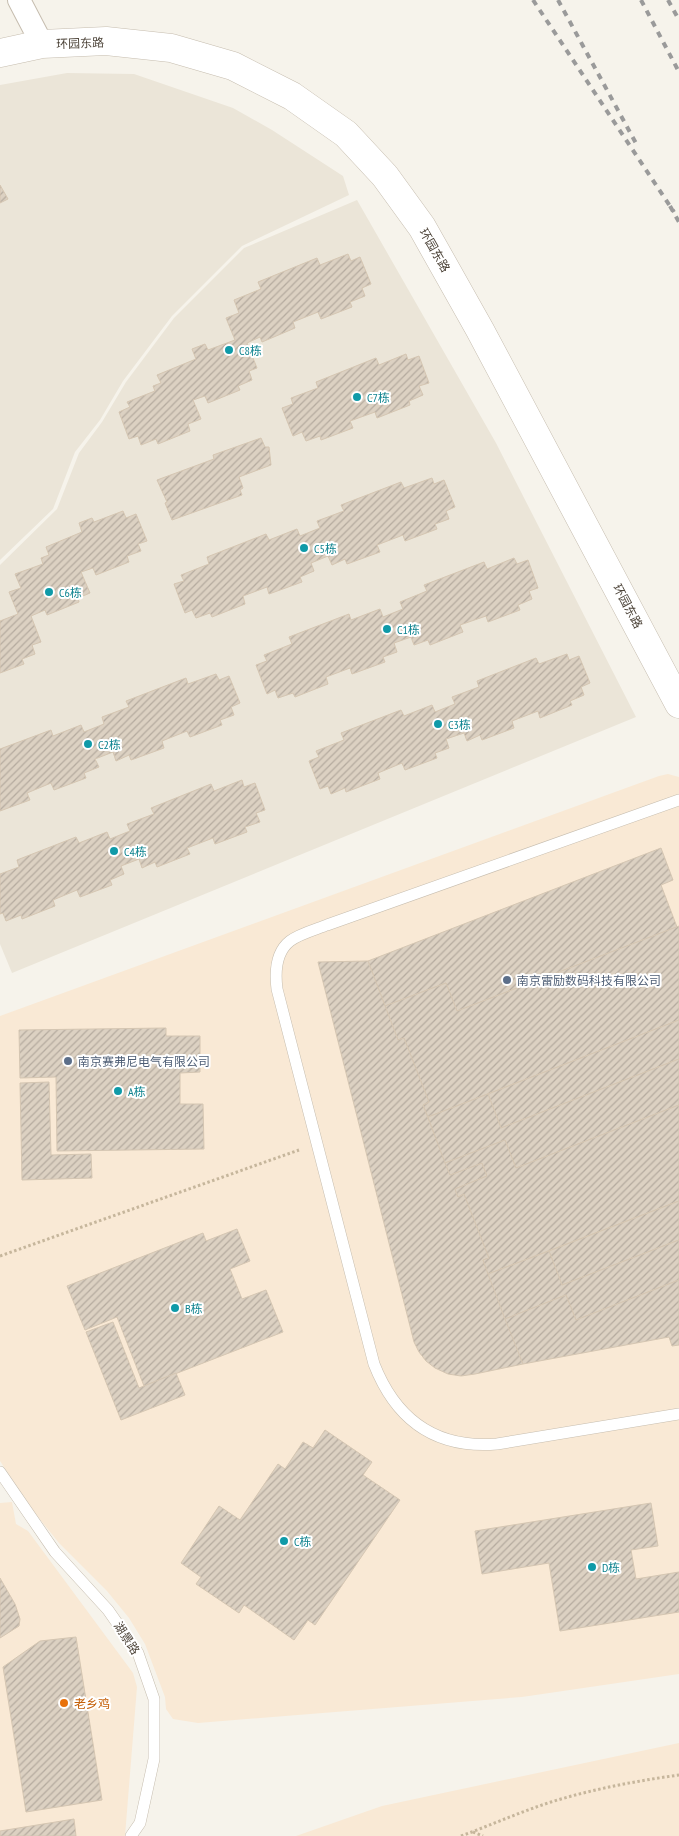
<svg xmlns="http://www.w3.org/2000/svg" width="679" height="1836" viewBox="0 0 679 1836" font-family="'PT Sans Narrow','Noto Sans SC',sans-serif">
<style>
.residential{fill:#ebe5d8}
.commercial{fill:#f9e9d5}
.building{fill:url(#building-hatch);stroke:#d5c6b2}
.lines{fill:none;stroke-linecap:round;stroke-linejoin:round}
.service-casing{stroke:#c6bdaf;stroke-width:12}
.minor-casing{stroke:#c6bdaf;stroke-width:24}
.tertiary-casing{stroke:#c6bdaf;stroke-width:29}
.path{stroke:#c6b69c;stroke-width:3;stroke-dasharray:2.5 2.5;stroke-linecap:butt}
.service{stroke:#fff;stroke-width:11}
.minor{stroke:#fff;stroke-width:22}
.tertiary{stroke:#fff;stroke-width:28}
.rail{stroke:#9a9a9a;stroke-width:4;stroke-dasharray:6 6;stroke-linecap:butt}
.culture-dot{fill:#0f9aa8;stroke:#fff;stroke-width:2}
.service-dot{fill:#5c6f8a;stroke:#fff;stroke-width:2}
.food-dot{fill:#e8710a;stroke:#fff;stroke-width:2}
.labels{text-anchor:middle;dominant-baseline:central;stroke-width:4;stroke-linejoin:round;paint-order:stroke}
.street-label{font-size:12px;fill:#4c4338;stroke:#fff}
.culture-label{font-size:12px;fill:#0d838f;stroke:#fff;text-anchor:start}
.service-label{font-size:12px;fill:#4e5e75;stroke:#fff;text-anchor:start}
.food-label{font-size:12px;fill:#c56008;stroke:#fff;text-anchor:start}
</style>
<defs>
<pattern id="building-hatch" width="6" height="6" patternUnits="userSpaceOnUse" patternTransform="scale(1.25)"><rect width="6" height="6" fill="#dcd1c2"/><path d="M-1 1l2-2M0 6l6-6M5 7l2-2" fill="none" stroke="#b5ab9f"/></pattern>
</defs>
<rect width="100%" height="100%" fill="#f6f3eb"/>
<g class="residential">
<path d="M67,73L134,74L233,108L272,130L343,176L349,195L242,246L172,316L123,381L100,420L75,452L53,509L0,560V85Z"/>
<path d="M357,200L496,443L636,717L12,973L0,944V565L57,509L79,453L102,422L126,382L174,318L244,248Z"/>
</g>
<g class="commercial">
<path d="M668,774L679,777V1674L522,1697L198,1723L173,1719L166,1709L165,1697L145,1644L129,1618L107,1591L59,1543L34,1512L0,1461V1016L659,776Z"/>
<path d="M12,1502L16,1524L28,1531L133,1673L137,1687L125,1836H0V1503Z"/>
<path d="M679,1743V1836H296L382,1806Z"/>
</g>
<g class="building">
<path d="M0,185L8,199L0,203Z"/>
<path d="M348,254L351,261L360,257L371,284L362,288L365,296L350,302L352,307L321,319L318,312L293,322L295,328L262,342L260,337L247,343L257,368L249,371L252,380L238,386L240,390L208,403L205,396L193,400L201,419L188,424L190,431L158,444L156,439L141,445L138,436L129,439L119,412L130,407L127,402L155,391L153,386L161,383L157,375L196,359L192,349L205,344L208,350L235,340L226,318L239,313L234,300L261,289L258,282L317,258L320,265Z"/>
<path d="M406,354L408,360L419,356L429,383L419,386L423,395L409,401L410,405L377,418L375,412L350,421L353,428L321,440L320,436L306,441L302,432L293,436L282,408L293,404L291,398L318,388L316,382L376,358L379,365Z"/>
<path d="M261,438L265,447H269L271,465L239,477L243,488L240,490L242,495L172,520L165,503L167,502L157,480L214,459L213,455Z"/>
<path d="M432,478L434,484L444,480L455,507L446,511L449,519L435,524L437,529L405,541L403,535L377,545L380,552L347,564L345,559L332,565L328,556L311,563L314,571L300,577L302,582L269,594L267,587L243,596L245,604L212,617L210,613L196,618L192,610L185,613L174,584L184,581L181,575L209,564L207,557L266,534L269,540L297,529L300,536L320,528L317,521L344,511L341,505L401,482L404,488Z"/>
<path d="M123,511L126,518L136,514L147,541L138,544L141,551L127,556L129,562L96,575L93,568L81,572L90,593L78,598L79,602L47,615L45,610L31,616L41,642L32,645L35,654L22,659L24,664L0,673V621L18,614L9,592L21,588L15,574L43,564L41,558L49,555L46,547L82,532L79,523L92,518L94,522Z"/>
<path d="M514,558L517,564L528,560L538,588L529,591L532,599L518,605L520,610L488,622L486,616L460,625L463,632L430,645L428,640L414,645L411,637L394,643L397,652L383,657L385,662L352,674L350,668L326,677L328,684L295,697L293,693L278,698L275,690L267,694L256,665L267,661L264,655L292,644L289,637L349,614L351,620L380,609L383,617L403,609L400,602L427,591L424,585L484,562L487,569Z"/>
<path d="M567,654L569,660L579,656L590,683L581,687L584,695L570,701L572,705L540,718L538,711L512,721L514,728L482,740L480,735L467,741L464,733L446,739L449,748L435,753L437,758L405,770L402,763L378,773L380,779L346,792L345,788L331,794L328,786L320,789L309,761L319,757L316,751L344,740L341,733L401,710L404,716L432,705L435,712L455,704L452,697L479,687L477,681L536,658L539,664Z"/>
<path d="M216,674L219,680L229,676L240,703L231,707L234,715L220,720L222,725L190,737L187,731L162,741L164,748L131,760L129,755L116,761L113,752L95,759L99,767L84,773L86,778L54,790L51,783L27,793L30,800L0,811V749L51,730L53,736L81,725L84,732L104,724L102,717L129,707L126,701L186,678L188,684Z"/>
<path d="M242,780L244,787L255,783L265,810L256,813L260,822L245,827L247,832L215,844L213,838L187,848L190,854L157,867L155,862L142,868L139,859L121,866L124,874L110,880L112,885L80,897L77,890L53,900L55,906L22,919L21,915L6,921L3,913L0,914V874L19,867L17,860L76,837L79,843L107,832L110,839L130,831L127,824L154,814L151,808L211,784L214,791Z"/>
<path d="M661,848L673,880L661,885L677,927L457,1011L446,983L385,1006L368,961Z"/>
<path d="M679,926V1020L428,1117L423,1105L429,1102L404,1038L398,1040L385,1006L446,983L457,1011Z"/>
<path d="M368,961L398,1040L404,1038L429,1102L423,1105L450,1175L482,1163L487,1176L455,1189L458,1197L464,1194L489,1258L483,1260L523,1364L475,1374L461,1376L448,1374L435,1368L426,1361L419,1352L414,1342L318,962Z"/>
<path d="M679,1020V1059L501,1128L488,1094Z"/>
<path d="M166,1028V1036H200V1072L180,1073V1104H203L204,1149L57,1151L56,1077L20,1078L19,1030Z"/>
<path d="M679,1059V1105L516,1168L505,1140L445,1163L428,1117L488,1094L501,1128Z"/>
<path d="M49,1082L51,1155L91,1154L92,1178L22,1180L20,1083Z"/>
<path d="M679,1105V1201L488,1274L483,1260L489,1258L464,1194L458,1197L455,1189L487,1176L482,1163L450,1175L445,1163L505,1140L516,1168Z"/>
<path d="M679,1201V1240L562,1285L549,1251Z"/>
<path d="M237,1229L250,1261L230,1269L242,1299L266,1290L283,1332L144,1386L117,1317L85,1330L67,1286L203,1233L206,1241Z"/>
<path d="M679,1240V1280L576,1320L566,1295L505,1319L488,1274L549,1251L562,1285Z"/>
<path d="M679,1280V1345L672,1346L669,1337L523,1364L505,1319L566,1295L576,1320Z"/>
<path d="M113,1322L139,1388L176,1373L185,1395L121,1420L86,1332Z"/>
<path d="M325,1430L372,1462L363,1475L400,1500L315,1625L308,1620L294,1640L244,1605L239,1613L196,1584L201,1577L181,1563L219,1506L240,1520L278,1464L285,1469L303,1442L313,1448Z"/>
<path d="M651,1503L658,1546L631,1550L636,1579L679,1572V1612L560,1631L549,1563L482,1574L475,1531Z"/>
<path d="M0,1578L15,1604L20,1619L19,1626L0,1638Z"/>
<path d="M76,1637L102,1800L26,1812L3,1667L40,1641Z"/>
<path d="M74,1819L76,1836H0V1831Z"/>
</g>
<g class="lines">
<g class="service-casing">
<g id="service">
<path d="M679,800L327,925C317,929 299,934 290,941C276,952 275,973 277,989L374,1364C396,1420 436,1449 497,1444L679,1414"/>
<path d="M0,1472L55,1552L108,1610L138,1653L154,1699V1759L140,1823L131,1836"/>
</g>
</g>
<g class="minor-casing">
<path id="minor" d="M19,0L42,44"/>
</g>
<g class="tertiary-casing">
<path id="tertiary" d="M0,53L42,44L106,41L171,48L233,66L292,96L346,134L385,176L422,227L480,330L679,704"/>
</g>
<g class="path">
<path d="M0,1256L299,1150"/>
<path d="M473,1832L483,1836"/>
<path d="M461,1836C491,1825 520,1812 551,1802C593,1789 636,1781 679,1775"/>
</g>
<use href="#service" class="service"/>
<use href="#minor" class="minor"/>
<use href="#tertiary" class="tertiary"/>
<g class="rail">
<path d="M533,0L674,212"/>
<path d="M558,0L638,147"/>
<path d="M641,0L679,72"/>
<path d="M668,0L679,20"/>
<path d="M670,206L679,222"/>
</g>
</g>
<g class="culture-dot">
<circle cx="229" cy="350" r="5"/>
<circle cx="357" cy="397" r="5"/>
<circle cx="304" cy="548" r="5"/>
<circle cx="49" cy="592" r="5"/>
<circle cx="387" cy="629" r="5"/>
<circle cx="438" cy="724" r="5"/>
<circle cx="88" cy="744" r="5"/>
<circle cx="114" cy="851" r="5"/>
<circle cx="118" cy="1091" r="5"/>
<circle cx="175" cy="1308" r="5"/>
<circle cx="284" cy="1541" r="5"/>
<circle cx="592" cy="1567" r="5"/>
</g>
<g class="service-dot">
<circle cx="507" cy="980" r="5"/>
<circle cx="68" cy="1061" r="5"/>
</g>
<circle class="food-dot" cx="64" cy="1703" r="5"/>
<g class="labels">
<g class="street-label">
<text transform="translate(80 43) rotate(-2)">环园东路</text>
<text transform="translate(435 250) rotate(60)">环园东路</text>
<text transform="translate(628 606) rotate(62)">环园东路</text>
<text transform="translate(127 1638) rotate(57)">湖景路</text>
</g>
<g class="culture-label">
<text x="239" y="350">C8栋</text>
<text x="367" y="397">C7栋</text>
<text x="314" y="548">C5栋</text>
<text x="59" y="592">C6栋</text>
<text x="397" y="629">C1栋</text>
<text x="448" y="724">C3栋</text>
<text x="98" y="744">C2栋</text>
<text x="124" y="851">C4栋</text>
<text x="128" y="1091">A栋</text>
<text x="185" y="1308">B栋</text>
<text x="294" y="1541">C栋</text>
<text x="602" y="1567">D栋</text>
</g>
<g class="service-label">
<text x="517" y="980">南京雷励数码科技有限公司</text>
<text x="78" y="1061">南京赛弗尼电气有限公司</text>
</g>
<g class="food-label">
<text x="74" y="1703">老乡鸡</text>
</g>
</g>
</svg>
